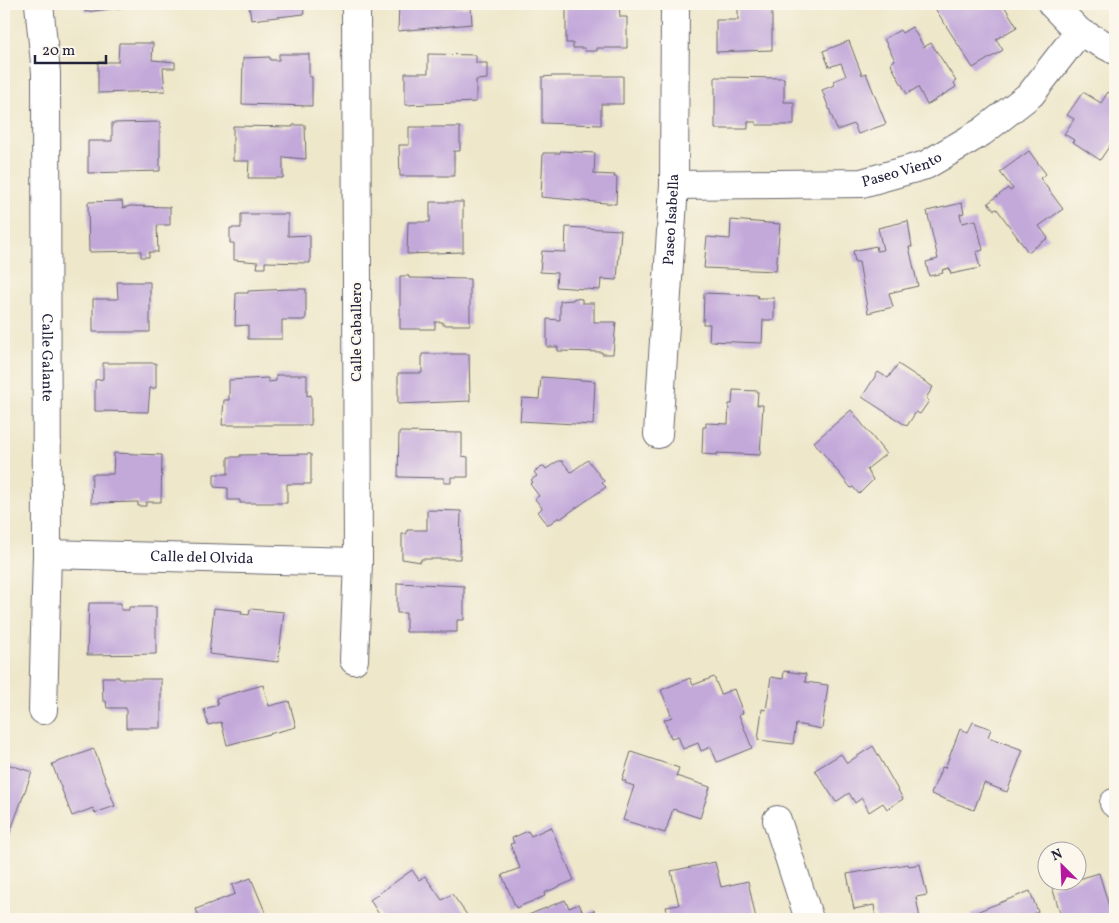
<svg xmlns="http://www.w3.org/2000/svg" width="1119" height="923" viewBox="0 0 1119 923" font-family="Vollkorn,serif">
<style>
.building{fill:#c3a9da}
.lines{fill:none;stroke-linecap:round;stroke-linejoin:round}
.minor-casing{stroke:#69676d;stroke-width:30}
.minor{stroke:#fff;stroke-width:28}
.labels{text-anchor:middle;dominant-baseline:central;stroke-width:4;stroke-linejoin:round;paint-order:stroke}
.street-label{font-size:15px;fill:#22223b;stroke:#fbf7ec}
</style>
<rect width="100%" height="100%" fill="#fbf7ec"/>
<filter id="ink" filterUnits="userSpaceOnUse"><feTurbulence type="fractalNoise" baseFrequency=".02" numOctaves="2"/><feDisplacementMap in="SourceGraphic" scale="10" xChannelSelector="R" yChannelSelector="G"/><feConvolveMatrix kernelMatrix="1 2 1 2 8 2 1 2 1" color-interpolation-filters="sRGB"/></filter>
<filter id="wash" filterUnits="userSpaceOnUse"><feTurbulence type="fractalNoise" baseFrequency=".0096" numOctaves="4" result="noise"/><feDisplacementMap in="SourceGraphic" scale="20" xChannelSelector="R" yChannelSelector="G"/><feGaussianBlur stdDeviation="1.12" result="paint"/><feColorMatrix in="noise" values="0 0 0 0 0 0 0 0 0 0 0 0 0 0 0 0 0 1.4 0 .05"/><feComposite in="paint" operator="in"/></filter>
<g filter="url(#wash)">
<rect width="100%" height="100%" fill="#eee7ca"/>
<g id="blocks">
<g class="building">
<path d="M84,4H144V5L85,12Z"/>
<path d="M249,4H303L304,14L251,20Z"/>
<path d="M399,4H454L455,8L471,7L472,24L398,31Z"/>
<path d="M566,4H619L620,17H627V48H597V51H585L584,48H573V43H566Z"/>
<path d="M738,4H772V50L716,52V20H738Z"/>
<path d="M946,4H995L997,7L1003,4L1017,27L996,39L1003,50L973,68L936,10Z"/>
<path d="M912,27L924,47L931,43L956,81L954,82L956,87L927,105L918,87L907,94L892,67L891,63L895,60L884,39L900,30L902,33Z"/>
<path d="M849,41L862,75L866,73L886,124L858,134L854,124L837,130L822,90L835,85L833,81L846,76L841,63L829,67L823,51Z"/>
<path d="M119,43H153L152,60L175,62V68H163L165,91L98,93V62H118Z"/>
<path d="M279,54H309V77H312V106L242,104L243,58L270,57V60H279Z"/>
<path d="M428,54L476,55V63H487V79L476,80V102L405,105V73H428Z"/>
<path d="M553,76H623V104H601V125L542,123V77Z"/>
<path d="M715,77L784,78V102H794V125H756V122H748V129H715Z"/>
<path d="M1083,92L1101,103L1108,92L1115,97V138L1100,160L1073,142L1074,140L1064,134L1074,119L1067,115Z"/>
<path d="M160,122V171L88,173V141H112V123Z"/>
<path d="M293,125H305L306,159L283,157V178H248L249,161H233V126L293,127Z"/>
<path d="M409,127H460V151H454V176H400L399,145H409Z"/>
<path d="M560,151L595,153L594,174L615,175L614,177H617L616,204L541,197L543,153H560Z"/>
<path d="M1029,151L1046,174L1040,178L1063,209L1039,226L1048,238L1028,252L997,209L994,210L988,203L1008,188L1010,191L1013,189L1000,172Z"/>
<path d="M122,201L123,208L130,206L170,207V225H157L158,252H149V257H141V251L89,252L88,202Z"/>
<path d="M430,202H463V252L407,254L408,222H430Z"/>
<path d="M962,203L964,213L960,214L962,223L976,220L983,250L976,252L980,268L951,274L949,268L942,270L943,273L929,276L926,262L938,259L927,211Z"/>
<path d="M241,214H288V236L310,235V263L265,262V268H257L258,262L234,260V243H230V228H241Z"/>
<path d="M731,220L780,224L776,271L704,268L707,237L730,239Z"/>
<path d="M908,221L912,247H909L918,286L889,293L893,307L868,313L859,262H855L853,251L876,246L877,251L883,250L878,228Z"/>
<path d="M566,227L621,230L617,280L601,279L600,290L556,287L557,273L540,272L542,251L565,252Z"/>
<path d="M400,276H409V278L470,279V325H443V322H435V329H400Z"/>
<path d="M117,282H150V332H93V299H118Z"/>
<path d="M290,289H306V317L304,320H282V339H248V325L235,326L236,293H248V291Z"/>
<path d="M704,293L757,295L758,298H774V320H763L762,343L709,341L710,324H703Z"/>
<path d="M574,298L582,299V303H594V322H616L613,354H602V352L558,351V347H547V319L560,320V301L573,300Z"/>
<path d="M422,354H469L470,401L398,404V373H422Z"/>
<path d="M103,363H156V388H150L148,412L95,411V380L103,379Z"/>
<path d="M898,364L933,387L926,398L929,401L920,414L916,412L907,426L862,397L878,372L888,378Z"/>
<path d="M276,375H307V396L311,395V425H222L224,400H229V380L268,378V382L276,381Z"/>
<path d="M541,377L595,381L593,425L520,421L522,398L539,399Z"/>
<path d="M733,390L758,391L757,405H763L760,455L717,453V455L702,454L703,427H706V423L728,424L729,404H732Z"/>
<path d="M851,410L886,454L867,469L873,480L859,494L853,487L851,488L814,442Z"/>
<path d="M399,432L462,433V456L468,457V477H451V483H444V478L398,477Z"/>
<path d="M114,453L162,455L161,502H146V506H138V502L91,503L92,474H113Z"/>
<path d="M311,454V484H287V503H240V500H228V488L214,487V474H228V457H240V455Z"/>
<path d="M588,460L604,481L602,483L606,487L560,519L559,517L548,525L538,512L542,508L535,499L539,496L530,484L533,482L531,480L537,476L534,472L544,466L546,469L558,461H562L571,472Z"/>
<path d="M427,510L461,511L460,559H421V562L402,559V534H407V530H427Z"/>
<path d="M397,583L464,586V620H457V632H406V613H397Z"/>
<path d="M89,603H121V610H129V607H156V654L87,655Z"/>
<path d="M214,608L242,611L241,614L249,615L250,609L284,612L278,662L209,654Z"/>
<path d="M784,671L806,674L805,682L828,685L822,729L796,724L793,744L758,740L762,709L766,710L771,677L783,679Z"/>
<path d="M102,677H119V679H161V728H126V708H107L106,701H103Z"/>
<path d="M714,677L721,694L734,689L743,713L739,715L752,748L717,762L711,747L701,751L698,743L683,749L678,736L671,738L664,720L672,717L661,690L690,678L693,685Z"/>
<path d="M263,685L269,706L289,701L296,727L227,745L221,722L208,725L204,709L218,705L216,698Z"/>
<path d="M973,722L991,729L988,737L1023,750L1007,792L984,783L974,810L931,794L942,767L945,768L960,729L968,732Z"/>
<path d="M873,746L903,799L887,809L883,803L869,812L862,798L855,803L849,793L836,802L815,770L841,754L847,763Z"/>
<path d="M94,749L115,806L95,813L93,808L72,816L52,764Z"/>
<path d="M631,752L679,768L676,776L710,787L700,818L673,809L665,833L623,820L634,786L625,783L626,781L622,780Z"/>
<path d="M4,763L32,772L4,849Z"/>
<path d="M551,827L574,880L544,893L545,896L516,908L502,875L520,868L510,844L514,843L512,838L528,831L531,836Z"/>
<path d="M715,862L721,887L748,881L756,919H669L666,907L679,905L671,871Z"/>
<path d="M908,864L909,866L920,864L927,895L916,897L920,919H876L874,905L854,909L847,874Z"/>
<path d="M412,870L419,880L425,876L442,900L452,894L470,919H382L370,900Z"/>
<path d="M1099,873L1113,919H1062L1052,887Z"/>
<path d="M251,878L268,919H200L196,909L235,894L232,885Z"/>
<path d="M1030,891L1038,912L1026,917L1035,914L1037,919H973L971,914Z"/>
<path d="M565,900L569,908L579,904L584,915L594,910L597,919H527L526,916Z"/>
</g>
</g>
</g>
<g filter="url(#ink)">
<use href="#blocks" fill-opacity="0" stroke="#69676d" stroke-width="1"/>
<g class="lines">
<g class="minor-casing">
<g id="minor">
<path id="s1" d="M39,4L46,73L47,554L43,710"/>
<path d="M1052,4L1079,32L1115,50"/>
<path id="s2" d="M674,185L862,183L926,165L982,132L1031,94L1079,32"/>
<path id="s3" d="M658,434L674,185L675,4"/>
<path id="s4" d="M47,554L358,562"/>
<path d="M354,660L358,562L356,4"/>
<path d="M1114,803H1115"/>
<path d="M777,820L809,919"/>
</g>
</g>
<use href="#minor" class="minor"/>
</g>
</g>
<g class="labels">
<g class="street-label">
<text stroke="none"><textPath href="#s2" startOffset="230">Paseo Viento</textPath></text>
<text stroke="none"><textPath href="#s3" startOffset="215">Paseo Isabella</textPath></text>
<text transform="translate(357 332) rotate(-90)">Calle Caballero</text>
<text stroke="none"><textPath href="#s1" startOffset="354">Calle Galante</textPath></text>
<text stroke="none"><textPath href="#s4" startOffset="155">Calle del Olvida</textPath></text>
</g>
</g>
<rect width="1119" height="923" fill="none" stroke="#fbf7ec" stroke-width="20"/>
<g transform="translate(1062 866) rotate(336)"><circle r="24" fill="#fbf7ec" stroke="#a4a2a5"/>
<path d="M0-4L9 19L0 12L-9 19Z" fill="#b5179e"/>
<text y="-8" font-size="14" font-weight="bold" text-anchor="middle" fill="#22223b">N</text>
</g>
<path d="M35 55v8h71v-8" fill="none" stroke="#22223b" stroke-width="2.5"/>
<text x="42" y="55" font-size="15" fill="#22223b" stroke="#fbf7ec" stroke-width="4" paint-order="stroke">20 m</text>
</svg>
